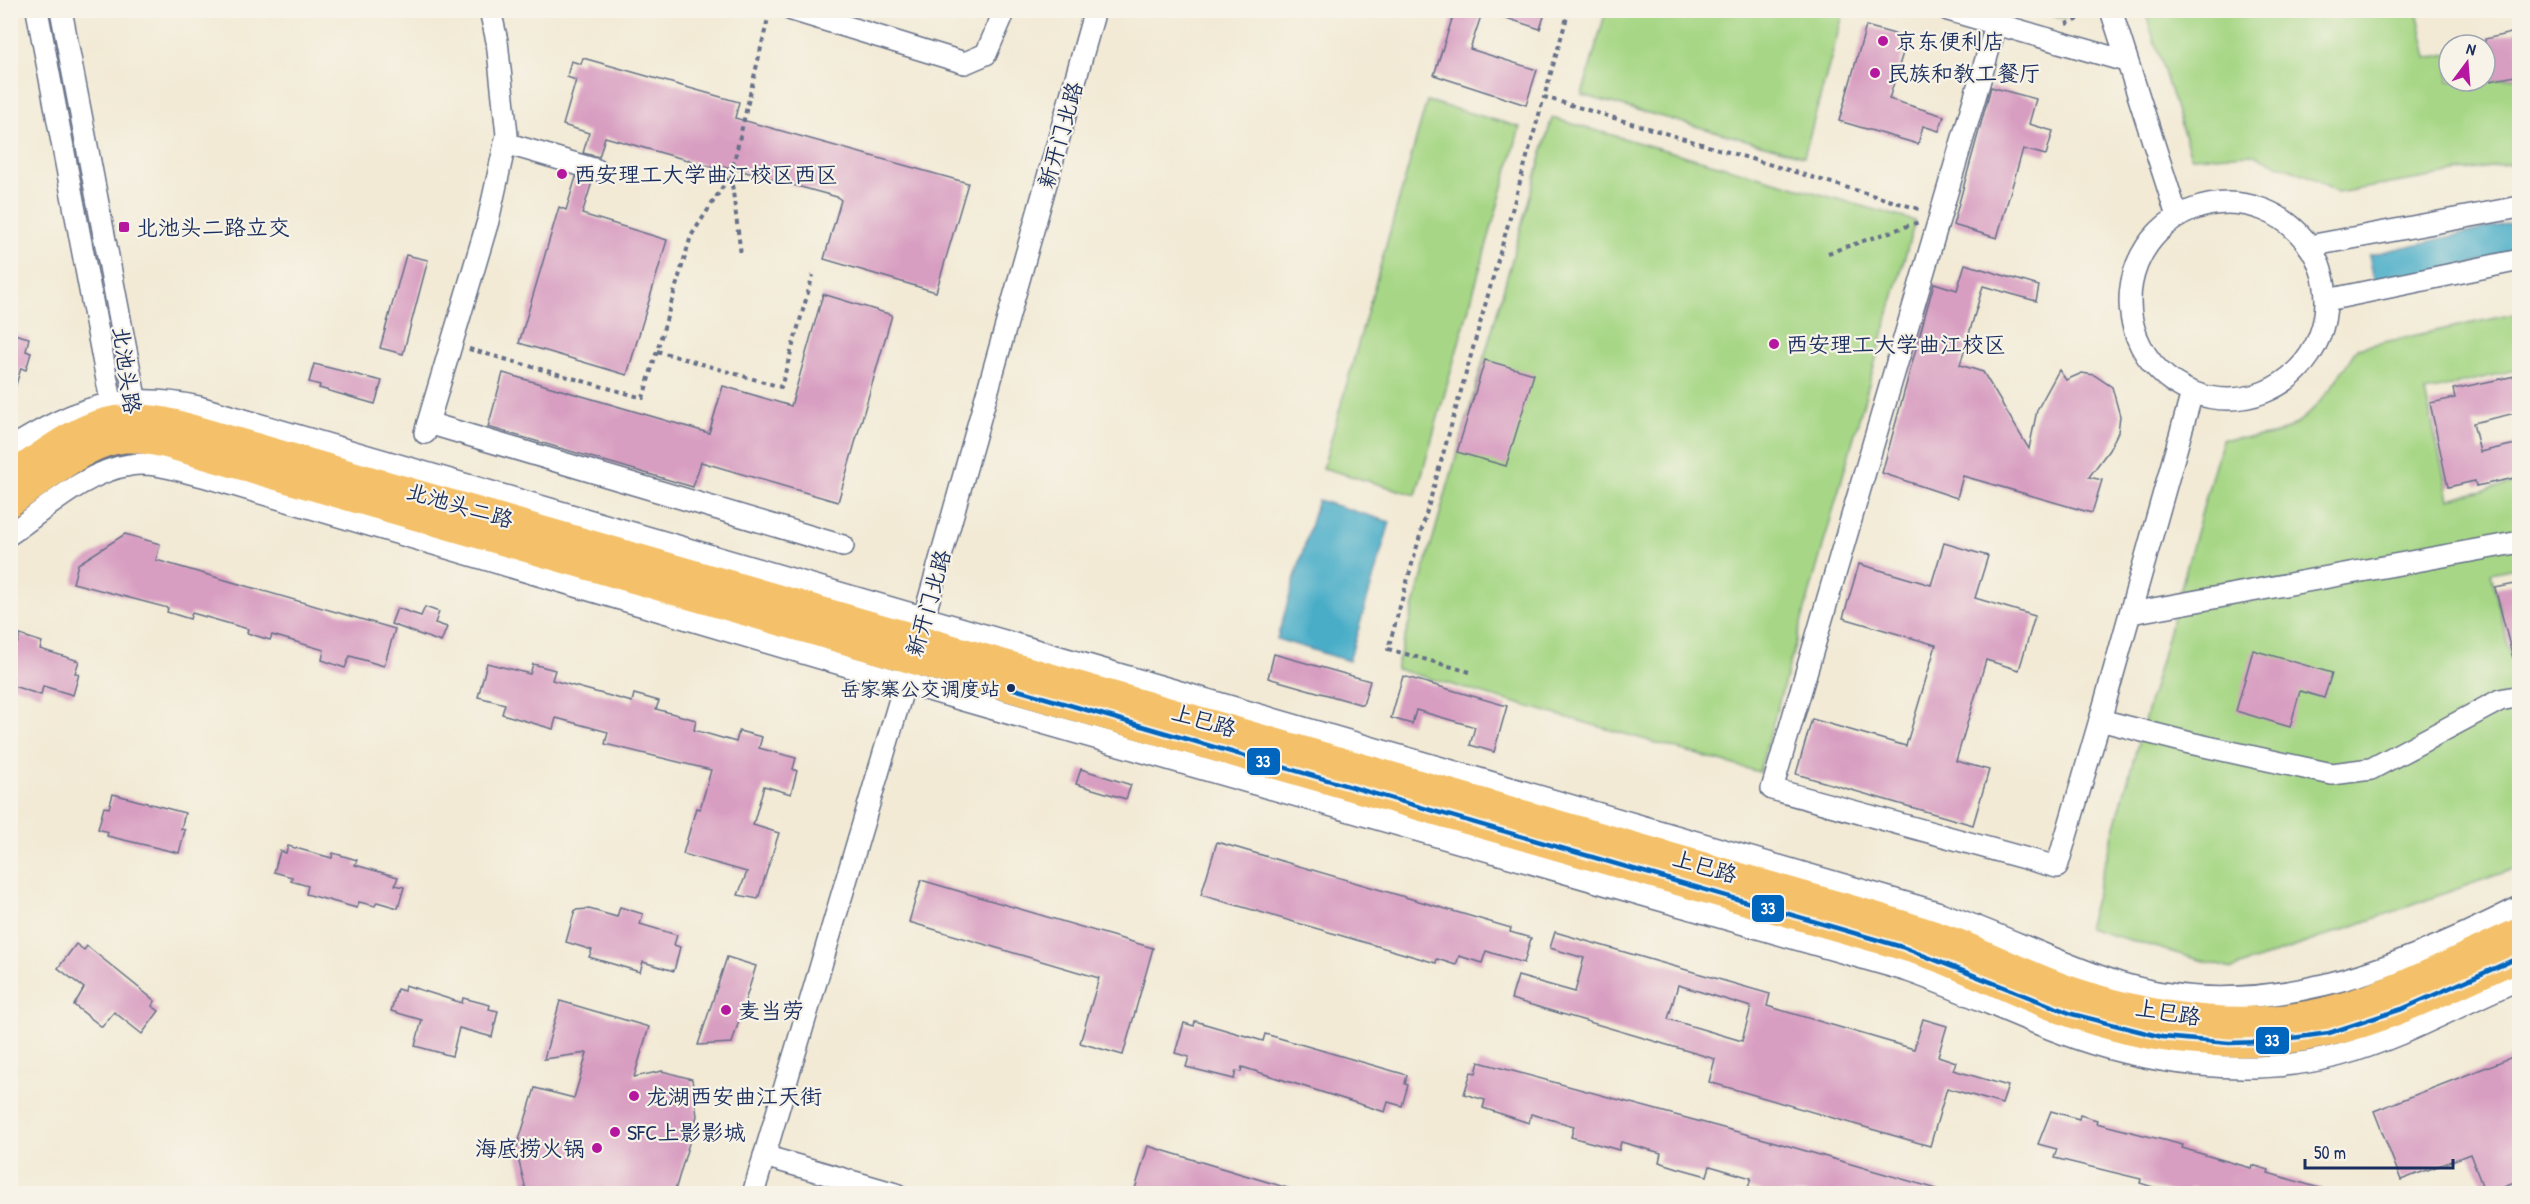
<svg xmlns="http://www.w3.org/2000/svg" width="2530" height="1204" viewBox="0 0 2530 1204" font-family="'Patrick Hand','LXGW WenKai TC',sans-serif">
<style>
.green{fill:#a7d786;stroke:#618372;stroke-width:1.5}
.water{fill:#48adc8;stroke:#326e93;stroke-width:1.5}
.building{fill:#d89ec1;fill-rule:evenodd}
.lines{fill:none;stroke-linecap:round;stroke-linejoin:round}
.minor-casing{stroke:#667088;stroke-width:24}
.major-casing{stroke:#667088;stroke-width:30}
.path{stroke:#667088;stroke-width:4;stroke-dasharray:4.5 4.5;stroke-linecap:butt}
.minor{stroke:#fff;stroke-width:21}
.major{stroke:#f4c16a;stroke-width:27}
.bus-1-casing{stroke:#f7f3e8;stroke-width:9}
.bus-1{stroke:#0065bd;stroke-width:4.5}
.poi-dot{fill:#b5179e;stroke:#f7f3e8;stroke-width:2}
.bus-dot{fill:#1b2f5e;stroke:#f7f3e8;stroke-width:2}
.labels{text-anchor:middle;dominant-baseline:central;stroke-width:4.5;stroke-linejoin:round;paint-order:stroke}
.bus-label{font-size:20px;fill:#1b2f5e;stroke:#f7f3e8;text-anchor:end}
.poi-label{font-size:22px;fill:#1b2f5e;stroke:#f7f3e8;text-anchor:start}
.street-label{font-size:22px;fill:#1b2f5e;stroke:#f7f3e8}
.line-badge{stroke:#f7f3e8;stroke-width:2}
.badge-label{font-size:16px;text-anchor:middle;font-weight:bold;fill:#fff}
</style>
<rect width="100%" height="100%" fill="#f7f3e8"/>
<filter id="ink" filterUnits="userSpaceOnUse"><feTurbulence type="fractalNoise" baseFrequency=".0167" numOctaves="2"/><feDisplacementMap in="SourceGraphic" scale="12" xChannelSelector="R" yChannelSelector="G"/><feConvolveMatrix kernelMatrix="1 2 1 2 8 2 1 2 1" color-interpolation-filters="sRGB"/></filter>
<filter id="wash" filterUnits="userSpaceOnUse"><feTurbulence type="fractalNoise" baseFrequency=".008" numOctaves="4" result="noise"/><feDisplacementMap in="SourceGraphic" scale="24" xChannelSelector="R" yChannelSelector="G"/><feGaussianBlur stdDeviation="1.35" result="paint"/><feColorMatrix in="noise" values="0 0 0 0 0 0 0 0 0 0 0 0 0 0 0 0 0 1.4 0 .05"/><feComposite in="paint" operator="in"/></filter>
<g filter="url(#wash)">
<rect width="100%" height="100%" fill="#f2ead5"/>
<g class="green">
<path d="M1606,11H1844L1804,156L1582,95Z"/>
<path d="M2038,11H2079L2063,18Z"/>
<path d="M2145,11H2417L2427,58L2449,54V81L2476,82L2519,77V162L2337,193L2309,176L2251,154L2191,157Z"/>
<path d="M1427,101L1520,127L1416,495L1323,468Z"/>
<path d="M1552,118L1915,221L1759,772L1396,669Z"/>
<path d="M2519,313V369L2425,392L2449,499L2519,482V567L2491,573L2511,660L2519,659V867L2232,969L2087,928L2222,439C2239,438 2262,439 2278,433C2314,420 2338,378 2357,348Z"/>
</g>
<g class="water">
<path d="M2519,221V253L2375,285L2369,255Z"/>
<path d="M1318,500L1390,522L1349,661L1277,639Z"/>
</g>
<g id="blocks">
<g class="building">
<path d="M1455,10H1483L1470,49L1537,70L1526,105L1434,75Z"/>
<path d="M1495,10H1546L1540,29L1494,14Z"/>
<path d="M1866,26L1902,36L1900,45L1905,46L1889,99L1944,116L1939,131L1923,126L1918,144L1839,121Z"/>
<path d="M2520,31V75L2491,81L2489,76L2485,77V39Z"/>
<path d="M583,58L739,102L735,118L968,183L936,292L824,259L841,200L837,197L720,165L719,169L605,137L599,157L583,153L589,133L563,125L576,80L567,77L571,61L581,64Z"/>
<path d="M1991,87L2036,99L2029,124L2053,131L2046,155L2023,149L1997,238L1953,225Z"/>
<path d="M576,177L592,182L582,214L667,240L627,375L519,343L559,207L566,210Z"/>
<path d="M406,255L428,260L403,354L380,348Z"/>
<path d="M1965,264L2039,286L2036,301L1983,286L1960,365L1983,372L2029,449L2037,410L2059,370L2066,380L2082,373L2094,375L2112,387L2120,416L2118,432L2109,450L2089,477L2102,480L2092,513L1963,476L1957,498L1882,473L1934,283L1957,290Z"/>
<path d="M823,294L892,315L838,502L701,462L693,487L488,427L503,373L709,433L723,386L791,406Z"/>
<path d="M10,333L29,338L26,351L31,353L26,370L21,368L15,388H10Z"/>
<path d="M1485,360L1534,374L1506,466L1457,452Z"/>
<path d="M314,364L382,381L375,404L319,388L320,385L309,382Z"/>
<path d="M2520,375V412L2473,423L2480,452L2520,443V477L2476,486L2475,481L2448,487L2430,403L2455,398L2453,389Z"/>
<path d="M125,534L160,544L156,560L395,629L384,666L350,656L345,668L322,660L324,650L272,635L270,640L247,633L248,629L192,613L190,619L167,612L168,608L73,583L78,564Z"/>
<path d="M1944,543L1988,556L1975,598L2035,616L2019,670L1986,660L1956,761L1989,770L1973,825L1796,774L1812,719L1906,746L1936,645L1843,618L1859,564L1931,585Z"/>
<path d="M2520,583V658H2513L2495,588Z"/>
<path d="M425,607L439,612L435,623L447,627L441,642L391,624L397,608L421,616Z"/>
<path d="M20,635L42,642L40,649L79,661L75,673L79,674L73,695L43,686L41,695L10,685V642L17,644Z"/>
<path d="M2253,650L2332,673L2324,698L2300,691L2290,727L2236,711Z"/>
<path d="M1274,654L1370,681L1363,705L1268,678Z"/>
<path d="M487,663L530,674L533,664L555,670L552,680L632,702L634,694L659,701L656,709L696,720L694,730L736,742L739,731L762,737L759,748L796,758L793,769L797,771L791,794L764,786L753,825L779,833L758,899L738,895L747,872L683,854L696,808L700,809L711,770L605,744L608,732L556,718L553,729L502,714L505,704L478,697Z"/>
<path d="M1403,676L1507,706L1494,752L1470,745L1475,727L1416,710L1412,724L1391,718Z"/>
<path d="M1081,769L1131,785L1126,799L1076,784Z"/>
<path d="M113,794L185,813L181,829L185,830L179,853L107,836L108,832L98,829L104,807L109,808Z"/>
<path d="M1217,842L1511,928L1510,932L1531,938L1524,963L1486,951L1482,963L1459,956L1456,965L1437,959L1436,963L1201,895Z"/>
<path d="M288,846L332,858L333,853L357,860L355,865L398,877L395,885L404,887L398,908L377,902L375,906L359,902L357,908L306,894L308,886L291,881L292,877L274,872L280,851L286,853Z"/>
<path d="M921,880L1153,948L1123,1055L1080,1043L1099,978L909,922Z"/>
<path d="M620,907L643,914L640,924L677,935L674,945L680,947L674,971L643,962L640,972L589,957L592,950L566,942L575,910L589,909L617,917Z"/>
<path d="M1555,932L1770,994L1767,1006L1914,1049L1923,1019L1947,1026L1938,1056L1956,1062L1953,1070L2008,1086L2002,1104L1947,1088L1930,1146L1709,1082L1715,1059L1511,999L1518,976L1575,992L1584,958L1550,948ZM1678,985L1751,1007L1742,1041L1668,1019Z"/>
<path d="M76,944L84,950L87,946L155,1001L152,1006L159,1011L142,1034L114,1012L102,1027L74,1005L84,988L58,968Z"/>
<path d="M727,957L756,966L732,1043L698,1045Z"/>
<path d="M405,985L462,1003L463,998L490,1005L489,1009L498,1011L492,1037L459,1028L452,1056L415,1046L422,1020L391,1011L397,989L404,991Z"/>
<path d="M560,1001L649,1027L634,1077L662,1071L692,1079L697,1116L674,1194H527L516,1150L535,1088L574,1098L587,1053L544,1059Z"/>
<path d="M1195,1021L1263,1041L1265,1034L1407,1075L1405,1084L1408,1085L1402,1106L1388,1102L1385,1112L1242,1067L1241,1072L1236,1071L1234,1079L1186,1067L1189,1057L1175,1053L1184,1023L1194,1026Z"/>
<path d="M2520,1054V1180L2485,1193L2470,1154L2401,1180L2374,1111Z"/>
<path d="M1479,1062L1775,1142L1937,1189L1936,1194H1769L1748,1188L1751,1178L1710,1166L1707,1176L1678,1168L1659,1162L1661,1153L1621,1142L1619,1150L1571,1137L1574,1126L1531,1114L1529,1123L1483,1108L1485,1100L1464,1094L1471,1072L1476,1073Z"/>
<path d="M2051,1111L2079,1119L2080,1115L2097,1120L2096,1123L2183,1145L2182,1148L2212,1157L2251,1168L2252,1165L2269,1170L2268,1173L2323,1189V1194H2211L2190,1187L2188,1194H2175L2140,1183L2141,1179L2054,1158L2057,1149L2038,1144Z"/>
<path d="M1148,1146L1291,1189V1194H1150L1135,1189Z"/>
</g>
</g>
</g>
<g filter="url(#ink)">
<use href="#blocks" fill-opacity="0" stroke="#667088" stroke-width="1.5"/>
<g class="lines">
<g class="minor-casing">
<g id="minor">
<path d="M37,10L114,417"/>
<path d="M61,10L138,413"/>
<path d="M792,10L965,63L986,54L1005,10"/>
<path d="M1948,10L2125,61"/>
<path d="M2111,10L2177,216"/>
<path d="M1996,25L1772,789L2057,867L2100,720"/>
<path d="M505,143L597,170"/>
<circle cx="2228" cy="301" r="98"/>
<path d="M2309,246L2520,207"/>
<path d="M2327,300L2520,260"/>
<path d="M2192,393L2100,720L2190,743L2332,774L2371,769L2500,700L2520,696"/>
<path d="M428,423L843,546"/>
<path d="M425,433L488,221L507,135L497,41L490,10"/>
<path d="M10,449C74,408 123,390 199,407L1937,912C1999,933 2057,963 2119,983C2258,1025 2397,970 2520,907"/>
<path d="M10,534C46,509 86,471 130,465C154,461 180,471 203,476L966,701L1908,971C1960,989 2008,1013 2059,1032C2145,1065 2250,1079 2340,1055C2403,1038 2460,1004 2520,979"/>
<path d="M2131,613L2520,542"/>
<path d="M920,631L1095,10"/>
<path d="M764,1156L896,1194"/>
<path d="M753,1194L909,669"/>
</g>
</g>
<g class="major-casing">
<g id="major">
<path d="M10,476C69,437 100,405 174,423L1842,906C1881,917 1920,929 1959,943C1999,959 2038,980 2080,993C2159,1019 2254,1031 2336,1008C2399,991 2459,958 2520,931"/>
<path d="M10,503C42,482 87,441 126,439C140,438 155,442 168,445L1866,936C1891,943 1916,950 1940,959C1992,980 2042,1006 2096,1022C2181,1048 2275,1051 2361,1024C2415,1007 2467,980 2520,957"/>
</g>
</g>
<g class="path">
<path d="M1569,10L1544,97L1922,210"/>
<path d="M2067,10L2077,19"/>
<path d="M2066,24L2077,20L2086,10"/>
<path d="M731,176L741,255"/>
<path d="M1828,253L1919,222"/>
<path d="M469,349L643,398L691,236L731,174L770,10"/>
<path d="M657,351L781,387L813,275"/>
<path d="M1470,672L1388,649L1544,97"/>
</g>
<use href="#minor" class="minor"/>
<use href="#major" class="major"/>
<g class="bus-1-casing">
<path id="bus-1" d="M1011,688L1902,947L2072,1014L2162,1037L2229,1043L2263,1042L2329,1033L2402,1009L2520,957"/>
</g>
<use href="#bus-1" class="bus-1"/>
</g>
</g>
<g class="poi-dot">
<circle cx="1883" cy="41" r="6"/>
<circle cx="1875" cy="73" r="6"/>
<circle cx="562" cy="174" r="6"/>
<rect x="118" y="221" width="12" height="12" rx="3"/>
<circle cx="1774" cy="344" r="6"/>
<circle cx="726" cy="1010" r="6"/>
<circle cx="634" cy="1096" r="6"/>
<circle cx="615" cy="1132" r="6"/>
<circle cx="597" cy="1148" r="6"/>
</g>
<circle class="bus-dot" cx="1011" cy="688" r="5"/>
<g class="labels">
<g class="bus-label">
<text x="1000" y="688">岳家寨公交调度站</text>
</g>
<g class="poi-label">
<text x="1895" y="41">京东便利店</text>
<text x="1887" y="73">民族和教工餐厅</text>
<text x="574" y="174">西安理工大学曲江校区西区</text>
<text x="136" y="227">北池头二路立交</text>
<text x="1786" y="344">西安理工大学曲江校区</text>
<text x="738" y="1010">麦当劳</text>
<text x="646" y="1096">龙湖西安曲江天街</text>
<text x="627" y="1132">SFC上影影城</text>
<text x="585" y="1148" text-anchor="end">海底捞火锅</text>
</g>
<g class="street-label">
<text transform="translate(1060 135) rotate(-74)">新开门北路</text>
<text transform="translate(127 370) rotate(82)">北池头路</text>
<text transform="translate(460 505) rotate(16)">北池头二路</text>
<text transform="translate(928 603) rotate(-74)">新开门北路</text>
<text transform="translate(1204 720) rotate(16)">上巳路</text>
<text transform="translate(1705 866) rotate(16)">上巳路</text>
<text transform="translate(2168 1012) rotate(9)">上巳路</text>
</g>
</g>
<g class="line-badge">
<rect x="1246" y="747" width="35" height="29" rx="6" fill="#0065bd"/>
<rect x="1751" y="894" width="34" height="29" rx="6" fill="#0065bd"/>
<rect x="2255" y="1026" width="35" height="29" rx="6" fill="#0065bd"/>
</g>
<g class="badge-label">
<text x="1263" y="767">33</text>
<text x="1768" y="914">33</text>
<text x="2272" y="1046">33</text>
</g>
<rect width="2530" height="1204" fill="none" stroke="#f7f3e8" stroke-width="36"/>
<g transform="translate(2467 63) rotate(16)"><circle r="28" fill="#f7f3e8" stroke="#9fa5b1" stroke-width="1.5"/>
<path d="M0-4.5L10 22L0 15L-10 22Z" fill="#b5179e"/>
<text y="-9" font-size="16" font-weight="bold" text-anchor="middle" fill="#1b2f5e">N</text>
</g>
<path d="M2305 1159v9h148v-9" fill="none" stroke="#1b2f5e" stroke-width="3"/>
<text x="2314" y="1159" font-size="18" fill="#1b2f5e" stroke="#f7f3e8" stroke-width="4.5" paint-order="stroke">50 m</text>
</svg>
